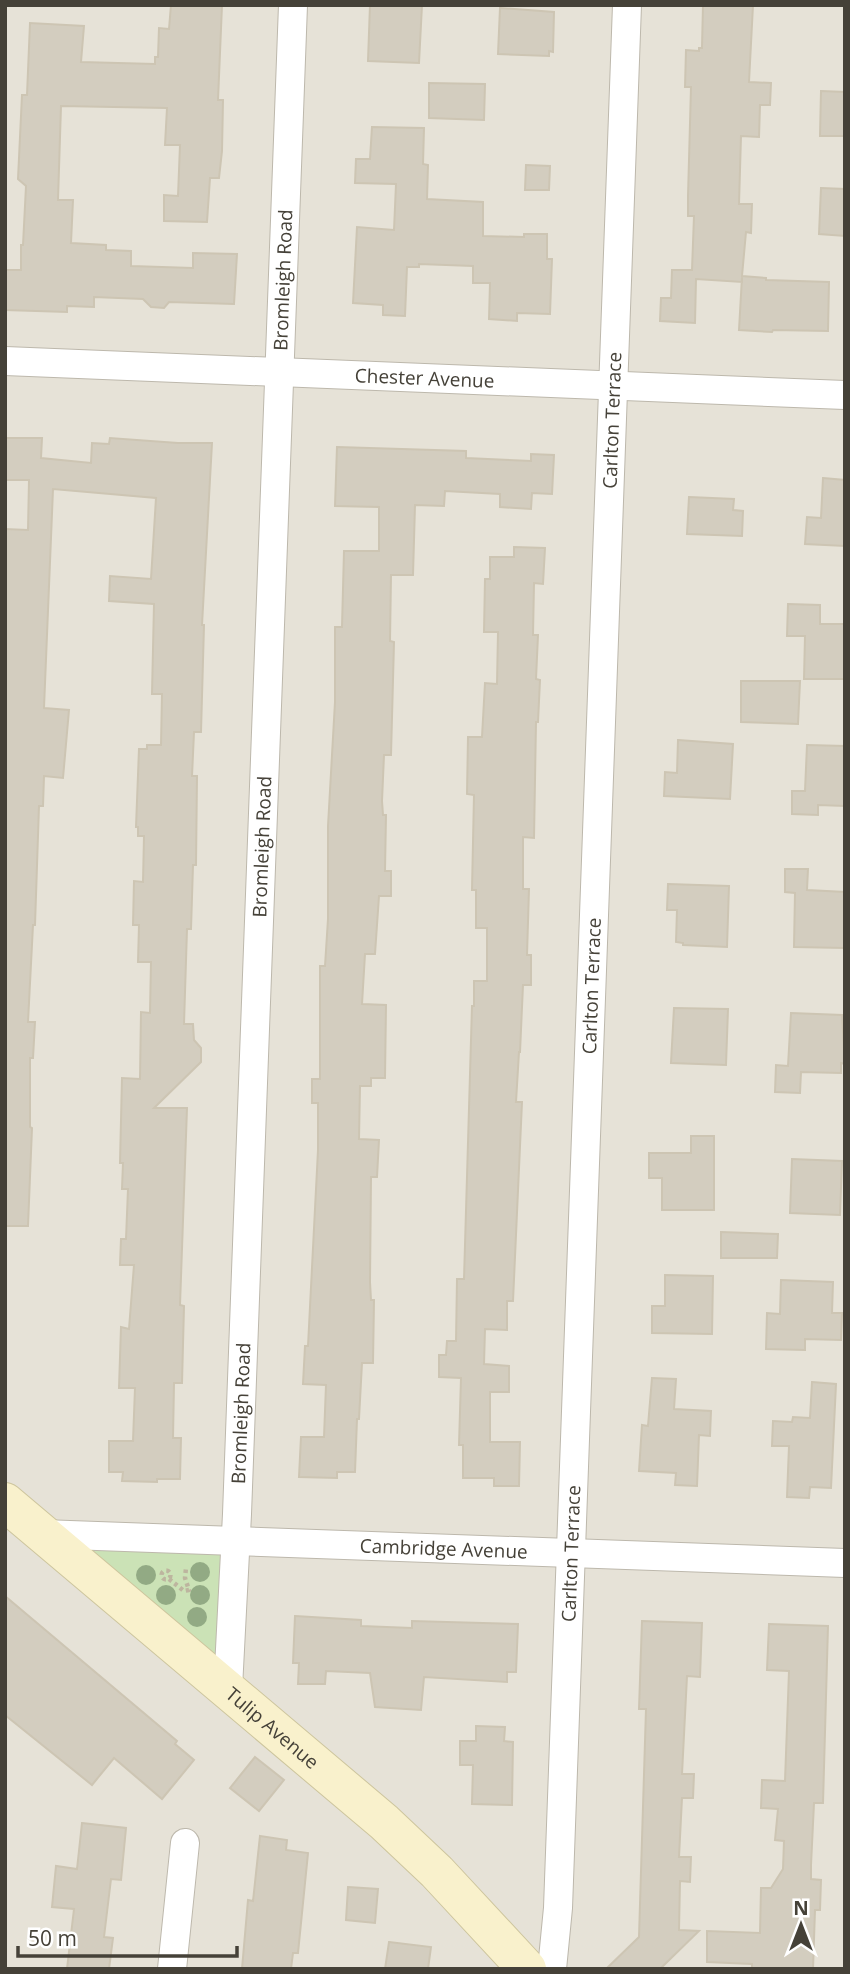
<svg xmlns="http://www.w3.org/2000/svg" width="850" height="1974" viewBox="0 0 850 1974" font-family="'Open Sans',sans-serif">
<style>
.residential{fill:#e6e2d7}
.green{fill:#cbe2b6}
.building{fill:#d3cdbf;stroke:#cdc5b3;stroke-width:2}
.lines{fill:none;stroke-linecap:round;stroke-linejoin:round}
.minor-casing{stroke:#bdb8ac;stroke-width:30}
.secondary-casing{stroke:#cdc59d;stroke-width:40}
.path{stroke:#bdb59f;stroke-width:4.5;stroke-dasharray:3.5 3.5;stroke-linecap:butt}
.minor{stroke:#fff;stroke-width:28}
.secondary{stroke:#f9f1cc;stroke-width:38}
.tree{fill:#92aa84}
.labels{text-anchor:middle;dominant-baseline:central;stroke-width:6;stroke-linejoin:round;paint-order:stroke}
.street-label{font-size:19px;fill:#454138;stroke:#fff}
</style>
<rect width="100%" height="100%" fill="#f2f0e9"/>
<rect class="residential" x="5" y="5" width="840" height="1964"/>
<path class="green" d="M49,1536L233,1543L226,1684Z"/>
<g class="building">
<path d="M171,5H222L218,100H223L222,151L219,178H210L207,222L164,221V195L178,196L180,145H165L167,108L61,106L58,200H73L71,243L106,245V250L131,251V266L193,268V253L237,254L234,304L169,302L164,308L151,307L143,299L94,297V307L67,306V312L5,310V270H21V245H23L26,186L18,179L22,95H27L30,23L84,26L81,62L155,64V57H158L159,28L169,29Z"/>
<path d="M370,5H422L419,63L368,61Z"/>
<path d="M703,5H753L749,82L771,83L770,105H760L759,137L741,136L739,204H752L751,233L746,232L742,276L766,278V280L829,282L828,331L773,330L772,332L739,330L742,277V282L696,279L695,323L660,321L661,298H671L672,270H692L694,216H688V196L691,87H685L686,50L699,51V48H702Z"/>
<path d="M500,8L554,12L553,52L549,51V56L498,54Z"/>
<path d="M429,83L485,84L484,120L429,118Z"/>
<path d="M821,91L845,92V136H820Z"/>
<path d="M372,127L424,128L423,164L428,165L427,199L483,202V236L524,237V234H547V259H552L550,314L517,313V321L489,319L490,283H473V266L419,264V267H407L405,316L383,315V305L353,303L357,227L394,230L396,184L355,183L356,159H370Z"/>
<path d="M526,165L550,166L549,190H525Z"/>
<path d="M821,188L845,189V236L819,234Z"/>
<path d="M5,438H42L41,458L91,463L92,443L109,444L110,438L178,443H212L202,625H204L201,732H194L192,776H197L196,865H193L191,929H187L184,1024H193L194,1040L201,1048V1062L154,1108H187L180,1305L184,1306L182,1383H174L173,1438H181L180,1479H157V1482L122,1481L123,1472H109V1441H133L135,1388H119L121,1327L129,1329L134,1265H120L121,1239H126L128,1189H122L123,1163H120L122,1078L140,1079L141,1012L150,1013L151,962H138L139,925H133L134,881L143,882L144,836H138V827H136L139,749H147V745H161L162,694H152L154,604L109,601L110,576L151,579L156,498L53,489L44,708L69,710L63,778L44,776L43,806H39L35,925H33L28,1022H35L33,1058H30V1127L32,1128L28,1226H5V529L28,530L29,480H5Z"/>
<path d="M337,447L466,451V458L531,461V454L554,455L552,494L532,493L531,509L500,507V494L445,491L444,506L415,505L413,575H391L390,641L394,642L391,755H384L382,801L383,815H386L385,871H391V896H379L375,954H365L362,1004L386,1005L385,1078H371V1086H360L359,1139L379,1140L377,1177H371L370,1282L371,1300H374L373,1363H362L359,1419H357L355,1472H337V1478L299,1477L301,1437H324L326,1385L303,1384L305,1346H308L318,1150V1103H312V1079H320V966H325L328,919V826L335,702V627H342L344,551H379V507L335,506Z"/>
<path d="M823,478L845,480V546L805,544L807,517L821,518Z"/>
<path d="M689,497L734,499L733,510L743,511L742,536L687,534Z"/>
<path d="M514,547L545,548L543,584L534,583L533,635H538L536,679L540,680L538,722H536L534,838L523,837V889H529L527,955H531V985H523L520,1052H519L516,1102H522L513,1301H507V1330L485,1329L484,1364L509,1366V1392H490V1442H520L519,1486H494V1478H463V1445H459L461,1378L439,1377V1355H446L447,1341H456L457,1279H464L472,1006H474V981H487V928H476V890H472L474,795L467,794L468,737H482L485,683L497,684L498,632H484L485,579H490V557H514Z"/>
<path d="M788,604L820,605V624H845V679H804L805,636H787Z"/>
<path d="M741,681H800L798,724L741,722Z"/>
<path d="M678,740L733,744L730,799L664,796L665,772L677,773Z"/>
<path d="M807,745L845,746V806L818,805V815L792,814V791H805Z"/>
<path d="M785,869H808L807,890L845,892V948L794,947L795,893L785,892Z"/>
<path d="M668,884L729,886L727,947L683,945V943L676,942L677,910H667Z"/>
<path d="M674,1008L728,1009L726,1065L671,1063Z"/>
<path d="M791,1013L842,1015L845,1064L841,1063V1073L801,1072L800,1093L775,1092L776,1065L788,1066Z"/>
<path d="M691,1136H714V1210H662V1178H649V1153H691Z"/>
<path d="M792,1159L842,1161L840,1215L790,1213Z"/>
<path d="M721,1232L778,1234L777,1258H721Z"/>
<path d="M665,1275L713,1276L712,1334L652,1333V1306H665Z"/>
<path d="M781,1280L833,1282L832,1313H842L841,1340L805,1339V1350L766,1349L767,1313L780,1314Z"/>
<path d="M652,1378L676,1379L674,1409L711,1411L710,1436L699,1435L697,1486L675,1485L676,1473L639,1471L642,1425L648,1426Z"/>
<path d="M812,1382L836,1384L831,1488L810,1487L809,1498L787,1497L789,1446H772L773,1421L792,1422L793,1417L810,1418Z"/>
<path d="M5,1596L177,1741L175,1744L194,1760L162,1799L114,1758L92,1785L5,1715Z"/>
<path d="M295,1616L361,1620V1626L412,1628V1621L518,1624L516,1672H507V1682L424,1677L421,1710L375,1707L370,1673L326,1671L325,1684H298L299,1663H293Z"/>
<path d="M642,1621L702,1623L700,1677L687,1676L682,1774H694L693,1798H682L679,1857H691L690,1882L680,1881L679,1930L699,1931L660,1969H606L639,1937L646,1709H639Z"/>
<path d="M769,1624L828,1626L823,1803H814L811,1865V1879L821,1880L820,1910H815L813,1969H752V1964L707,1962V1931L760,1933L761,1888H771L783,1869L784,1841L775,1840L778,1809L761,1808L762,1780L785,1781L789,1671L767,1670Z"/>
<path d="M476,1726L505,1727L504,1741L513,1742L512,1805L472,1804L473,1765H460V1741H476Z"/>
<path d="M255,1757L284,1780L259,1811L230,1788Z"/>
<path d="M82,1823L126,1828L121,1880L111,1879L104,1937L113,1938L109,1969H67L74,1909L52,1907L56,1866L77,1869Z"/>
<path d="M260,1836L287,1840L286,1850L308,1853L298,1953H293L291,1969H242L248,1900L253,1901Z"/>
<path d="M348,1887L378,1889L375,1923L346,1920Z"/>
<path d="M389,1942L431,1947L428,1969H385Z"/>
</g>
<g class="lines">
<g class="minor-casing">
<g id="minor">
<path id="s1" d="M5,361L845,395"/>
<path id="s2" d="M42,1534L845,1563"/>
<path id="s3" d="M228,1688L237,1514L293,5"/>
<path d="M172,1969L185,1843"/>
<path id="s4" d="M552,1969L558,1908L627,5"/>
</g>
</g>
<g class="secondary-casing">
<g id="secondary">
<path id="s5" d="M5,1502L384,1822L437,1872L527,1969"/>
</g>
</g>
<g class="path">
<circle cx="166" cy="1575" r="4.5"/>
<path d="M169,1579L184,1591L189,1590L185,1578L186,1568"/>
</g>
<use href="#minor" class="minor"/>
<use href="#secondary" class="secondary"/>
</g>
<g class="tree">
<circle cx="200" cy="1572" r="10"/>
<circle cx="146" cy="1575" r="10"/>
<circle cx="166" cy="1595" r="10"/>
<circle cx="200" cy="1595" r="10"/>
<circle cx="197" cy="1617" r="10"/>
</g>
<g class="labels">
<g class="street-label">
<text stroke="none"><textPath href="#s3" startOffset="1409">Bromleigh Road</textPath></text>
<text stroke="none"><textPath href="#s1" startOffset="420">Chester Avenue</textPath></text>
<text stroke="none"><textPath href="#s4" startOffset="1550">Carlton Terrace</textPath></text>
<text stroke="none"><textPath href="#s3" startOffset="842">Bromleigh Road</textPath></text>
<text stroke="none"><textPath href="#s4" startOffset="984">Carlton Terrace</textPath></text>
<text stroke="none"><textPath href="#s3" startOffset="275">Bromleigh Road</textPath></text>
<text stroke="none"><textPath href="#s2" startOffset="402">Cambridge Avenue</textPath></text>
<text stroke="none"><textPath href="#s4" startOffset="416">Carlton Terrace</textPath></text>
<text stroke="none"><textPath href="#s5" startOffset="350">Tulip Avenue</textPath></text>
</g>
</g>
<rect width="850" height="1974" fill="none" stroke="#454138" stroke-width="14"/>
<g transform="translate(801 1925)" stroke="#ffffff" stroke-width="5" paint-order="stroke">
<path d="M0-5L12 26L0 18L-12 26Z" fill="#454138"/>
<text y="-10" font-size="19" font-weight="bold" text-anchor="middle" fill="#454138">N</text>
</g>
<path d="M18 1946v10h219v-10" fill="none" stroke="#454138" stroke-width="3.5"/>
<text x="28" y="1946" font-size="21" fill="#454138" stroke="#ffffff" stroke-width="5" paint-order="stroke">50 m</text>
</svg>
